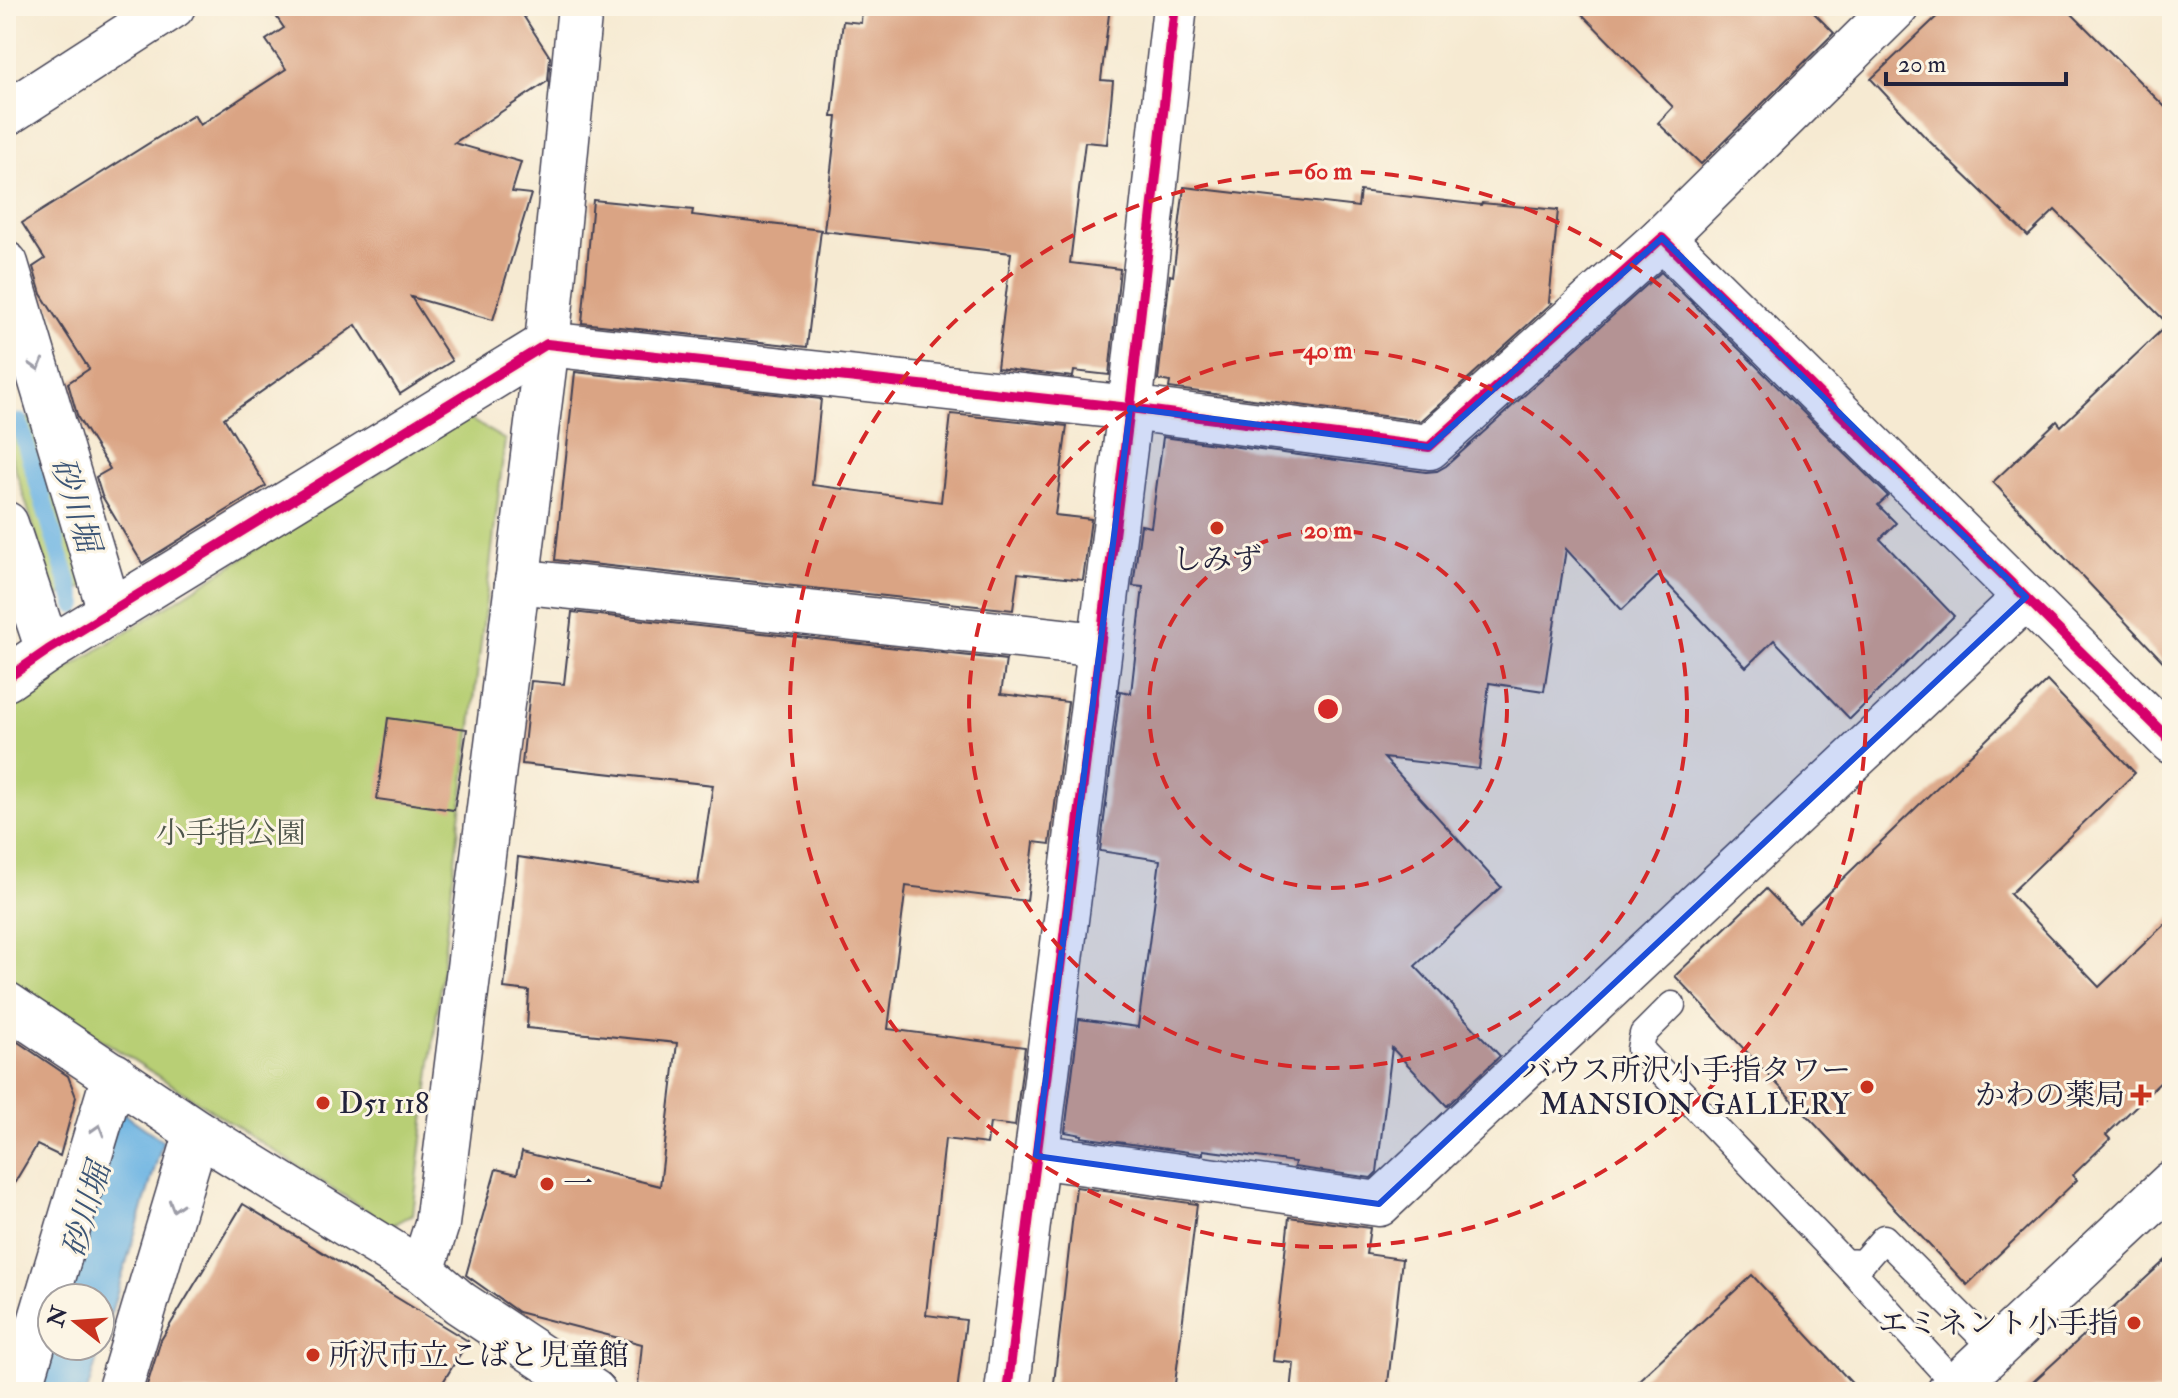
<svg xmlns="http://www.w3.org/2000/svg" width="2178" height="1398" font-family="'IM FELL Double Pica','Noto Serif JP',serif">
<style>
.green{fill:#b8cf74;stroke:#6d7858;stroke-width:2}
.water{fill:#6cb4e3;stroke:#476b8f;stroke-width:2}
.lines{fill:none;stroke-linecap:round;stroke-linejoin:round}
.stream{stroke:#6cb4e3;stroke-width:18}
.building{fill:#daa484}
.service-casing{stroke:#424052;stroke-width:29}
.minor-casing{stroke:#424052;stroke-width:47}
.service{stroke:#fff;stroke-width:26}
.minor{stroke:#fff;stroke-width:44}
.cycleway-casing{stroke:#fcf5e5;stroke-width:15}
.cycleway{stroke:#d6006c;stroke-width:10}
.oneway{stroke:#9c9ca7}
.marked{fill:#1d4ed8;fill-opacity:0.2;stroke:#1d4ed8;stroke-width:6;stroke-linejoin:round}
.ring{fill:none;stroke:#d62828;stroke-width:4;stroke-dasharray:14 10}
.poi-dot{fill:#c8321e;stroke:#fcf5e5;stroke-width:3}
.labels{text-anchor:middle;stroke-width:6;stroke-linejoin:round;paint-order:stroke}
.poi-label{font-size:30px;fill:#22223b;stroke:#fcf5e5;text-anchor:end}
.park-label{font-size:30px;fill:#4f564c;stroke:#fcf5e5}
.water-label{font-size:32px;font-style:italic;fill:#3c5576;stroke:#fcf5e5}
.centre{fill:#d62828;stroke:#fcf5e5;stroke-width:4}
.ring-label{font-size:24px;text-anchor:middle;font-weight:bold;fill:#d62828;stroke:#fcf5e5;stroke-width:6;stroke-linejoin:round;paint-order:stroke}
</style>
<rect width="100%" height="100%" fill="#fcf5e5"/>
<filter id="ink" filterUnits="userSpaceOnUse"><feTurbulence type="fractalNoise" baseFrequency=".0125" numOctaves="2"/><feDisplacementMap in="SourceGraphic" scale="16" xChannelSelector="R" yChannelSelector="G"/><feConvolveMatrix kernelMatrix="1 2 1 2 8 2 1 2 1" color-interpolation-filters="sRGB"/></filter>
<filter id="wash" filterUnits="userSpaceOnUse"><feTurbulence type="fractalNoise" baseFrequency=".006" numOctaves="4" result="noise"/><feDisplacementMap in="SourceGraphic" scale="32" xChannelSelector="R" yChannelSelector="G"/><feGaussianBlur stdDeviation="1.8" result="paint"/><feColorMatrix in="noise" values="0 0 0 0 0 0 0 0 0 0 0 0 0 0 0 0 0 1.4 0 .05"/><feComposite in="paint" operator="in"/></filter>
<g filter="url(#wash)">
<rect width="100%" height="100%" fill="#f6ead2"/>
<!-- green -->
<g class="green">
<path d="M 35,416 L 88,586 L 56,597 L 6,440 L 6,425 Z"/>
<path d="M 466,417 L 505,440 L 413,1214 L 391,1226 L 6,978 L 6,708 Z"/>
</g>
<!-- water -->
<path class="water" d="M 120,1111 L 163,1141 L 87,1392 L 38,1392 L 52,1346 L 100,1346 L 100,1298 L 66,1298 Z"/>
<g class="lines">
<!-- stream -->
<g class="stream">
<path d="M 6,378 L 7,381"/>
<path d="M 19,422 L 75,605"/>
</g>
</g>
<g id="blocks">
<!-- building -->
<g class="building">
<path d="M 269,6 L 517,6 L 550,57 L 548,81 L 454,143 L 521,162 L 512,192 L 531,194 L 493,320 L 411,297 L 452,361 L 400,394 L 356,325 L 224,418 L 266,486 L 142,563 L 102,496 L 96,477 L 110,469 L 78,418 L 68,383 L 89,369 L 41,294 L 33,267 L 45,259 L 22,223 L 194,115 L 200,125 L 286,69 L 266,40 L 284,28 Z"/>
<path d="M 862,6 L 1110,6 L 1101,80 L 1113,81 L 1107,144 L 1085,142 L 1070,263 L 1120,269 L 1109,375 L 1074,371 L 1073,377 L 997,368 L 1011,253 L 824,231 L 837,117 L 832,117 L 843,21 L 861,23 Z"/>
<path d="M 1574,6 L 1807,6 L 1834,33 L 1701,164 L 1658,123 L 1673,107 Z"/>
<path d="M 1948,6 L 2064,6 L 2172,114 L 2172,671 L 1993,482 L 2057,421 L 2061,426 L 2168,324 L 2055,210 L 2028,236 L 1926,138 L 1871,79 Z"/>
<path d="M 1184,187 L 1358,207 L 1360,191 L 1481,205 L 1482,203 L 1558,210 L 1549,302 L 1552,303 L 1421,421 L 1169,388 L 1170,382 L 1158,380 L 1170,275 L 1173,276 Z"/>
<path d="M 593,200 L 693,210 L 692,215 L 821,230 L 807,347 L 582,323 Z"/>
<path d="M 1661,272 L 1888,496 L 1878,505 L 1896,523 L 1880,539 L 1954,616 L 1850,719 L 1774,640 L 1746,667 L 1659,575 L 1622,610 L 1566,549 L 1544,691 L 1489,683 L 1479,769 L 1384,758 L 1501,887 L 1415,966 L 1500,1056 L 1447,1106 L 1392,1048 L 1377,1172 L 1371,1178 L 1294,1167 L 1295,1162 L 1203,1150 L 1203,1154 L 1081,1137 L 1082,1135 L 1065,1132 L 1079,1019 L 1138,1027 L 1160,860 L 1100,851 L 1120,691 L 1131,693 L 1143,587 L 1133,586 L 1141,525 L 1151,527 L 1163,437 L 1426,472 L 1437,471 L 1446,466 Z"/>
<path d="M 575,372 L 821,399 L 812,485 L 941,502 L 951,414 L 1067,426 L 1055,515 L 1091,519 L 1083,580 L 1018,573 L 1013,610 L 555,560 Z"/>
<path d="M 572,612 L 1006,660 L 1001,694 L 1068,702 L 1050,844 L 1034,842 L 1027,901 L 906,886 L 888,1029 L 1025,1047 L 1015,1126 L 990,1123 L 987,1144 L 945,1139 L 926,1315 L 966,1320 L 957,1392 L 680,1392 L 638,1385 L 642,1344 L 518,1312 L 466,1275 L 496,1169 L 517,1174 L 522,1152 L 660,1186 L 677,1043 L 527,1028 L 529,991 L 504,988 L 518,857 L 698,884 L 713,785 L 522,764 L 531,681 L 564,684 Z"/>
<path d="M 2047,681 L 2135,773 L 2010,894 L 2099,987 L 2172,917 L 2172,1071 L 2106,1135 L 2110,1139 L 2073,1175 L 2077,1180 L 1967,1285 L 1675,976 L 1766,889 L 1798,922 Z"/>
<path d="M 388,718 L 467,729 L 454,810 L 377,799 Z"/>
<path d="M 6,1034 L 68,1076 L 76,1097 L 60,1156 L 37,1145 L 6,1197 Z"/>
<path d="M 1076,1187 L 1197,1204 L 1174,1392 L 1053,1392 Z"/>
<path d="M 243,1204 L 468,1341 L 437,1392 L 145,1392 L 161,1340 Z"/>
<path d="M 1289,1217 L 1370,1228 L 1366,1254 L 1402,1259 L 1387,1392 L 1291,1392 L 1294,1363 L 1273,1361 Z"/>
<path d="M 2172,1254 L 2172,1392 L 2022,1392 Z"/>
<path d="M 1752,1275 L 1860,1392 L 1626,1392 Z"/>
</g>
</g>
</g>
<g filter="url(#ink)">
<use href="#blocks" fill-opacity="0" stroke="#424052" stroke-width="2"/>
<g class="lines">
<defs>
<g id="service">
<path d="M 1672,1005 L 1643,1034 L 1640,1049 L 1844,1262 L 1862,1263 L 1884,1238 L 1994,1349"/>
<path d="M 1844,1262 L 1956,1385"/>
</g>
<g id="minor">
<path d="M 6,114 L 173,6"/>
<path d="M 1662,238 L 1897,6"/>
<path d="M 6,264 L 110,612"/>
<path d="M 6,524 L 48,650"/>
<path d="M 517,581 L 1099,645"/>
<path d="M 6,679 L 48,650 L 547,344 L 1130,408 L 1429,447 L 1662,238 L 2172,742"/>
<path d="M 6,1004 L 197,1132 L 422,1271 L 460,1303 L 594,1392"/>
<path d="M 1036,1156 L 1379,1204 L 2026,597"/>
<path d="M 422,1271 L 437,1224 L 547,344 L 580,6"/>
<path d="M 19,1392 L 114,1075"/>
<path d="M 119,1392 L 197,1132"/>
<path d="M 1007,1392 L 1130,408 L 1175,6"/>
<path d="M 1949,1392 L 2172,1183"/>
</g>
</defs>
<!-- service casing -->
<use href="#service" class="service-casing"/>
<!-- minor casing -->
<use href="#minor" class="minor-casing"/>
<!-- service -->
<use href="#service" class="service"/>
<!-- minor -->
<use href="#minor" class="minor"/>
<defs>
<g id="cycleway">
<path d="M 6,679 L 48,650 L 547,344 L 1130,408 L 1429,447 L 1662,238 L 2172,742"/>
<path d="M 1007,1392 L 1130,408 L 1175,6"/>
</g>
</defs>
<!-- cycleway casing -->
<use href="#cycleway" class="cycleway-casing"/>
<!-- cycleway -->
<use href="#cycleway" class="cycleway"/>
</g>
<!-- one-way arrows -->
<defs><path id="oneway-chevron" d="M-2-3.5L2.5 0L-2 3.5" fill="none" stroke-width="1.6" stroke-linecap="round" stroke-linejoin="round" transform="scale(2)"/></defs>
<g class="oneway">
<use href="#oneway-chevron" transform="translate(37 365) rotate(73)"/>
<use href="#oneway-chevron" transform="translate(98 1130) rotate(-73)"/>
<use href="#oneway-chevron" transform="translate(175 1206) rotate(107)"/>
</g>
</g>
<!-- marked area -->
<path class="marked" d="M 1662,238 L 2026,597 L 1379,1204 L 1036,1156 L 1130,408 L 1429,447 Z"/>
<!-- distance rings -->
<g class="ring">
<circle cx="1328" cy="709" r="179"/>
<circle cx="1328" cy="709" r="359"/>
<circle cx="1328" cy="709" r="538"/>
</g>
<!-- markers -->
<g class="poi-dot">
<circle cx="1217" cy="528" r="8"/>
<circle cx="1867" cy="1087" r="8"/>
<path d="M2137 1083h8v8h8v8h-8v8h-8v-8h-8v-8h8z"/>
<circle cx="323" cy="1103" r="8"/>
<circle cx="547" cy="1184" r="8"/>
<circle cx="2134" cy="1323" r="8"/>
<circle cx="313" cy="1355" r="8"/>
</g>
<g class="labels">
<!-- poi labels -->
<g class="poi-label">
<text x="1217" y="569" text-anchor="middle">しみず</text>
<text x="1851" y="1080">バウス所沢小手指タワー<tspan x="1851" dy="34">MANSION GALLERY</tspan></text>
<text x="2125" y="1105">かわの薬局</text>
<text x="339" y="1113" text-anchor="start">D51 118</text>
<text x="563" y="1194" text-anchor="start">一</text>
<text x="2118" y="1333">エミネント小手指</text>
<text x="329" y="1365" text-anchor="start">所沢市立こばと児童館</text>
</g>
<!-- park labels -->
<g class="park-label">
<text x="231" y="843">小手指公園</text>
</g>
<!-- water labels -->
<g class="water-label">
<text transform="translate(76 504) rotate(73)" y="11">砂川堀</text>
<text transform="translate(86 1210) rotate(-74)" y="11">砂川堀</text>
</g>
</g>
<circle cx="1328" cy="709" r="12" class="centre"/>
<g class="ring-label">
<text x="1328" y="179">60 m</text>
<text x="1328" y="358">40 m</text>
<text x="1328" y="538">20 m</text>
</g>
<!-- margin -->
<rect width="2178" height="1398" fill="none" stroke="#fcf5e5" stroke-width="32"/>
<!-- north arrow -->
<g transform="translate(76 1322) rotate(287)"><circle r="38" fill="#fcf5e5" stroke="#a5a1a1" stroke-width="2"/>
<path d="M0-6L14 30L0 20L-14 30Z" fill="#c8321e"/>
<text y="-12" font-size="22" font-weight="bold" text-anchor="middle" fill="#22223b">N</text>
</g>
<!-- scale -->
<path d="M1886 72v12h180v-12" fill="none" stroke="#22223b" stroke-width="4"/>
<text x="1898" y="72" font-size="24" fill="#22223b" stroke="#fcf5e5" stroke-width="6" paint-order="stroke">20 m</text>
</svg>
